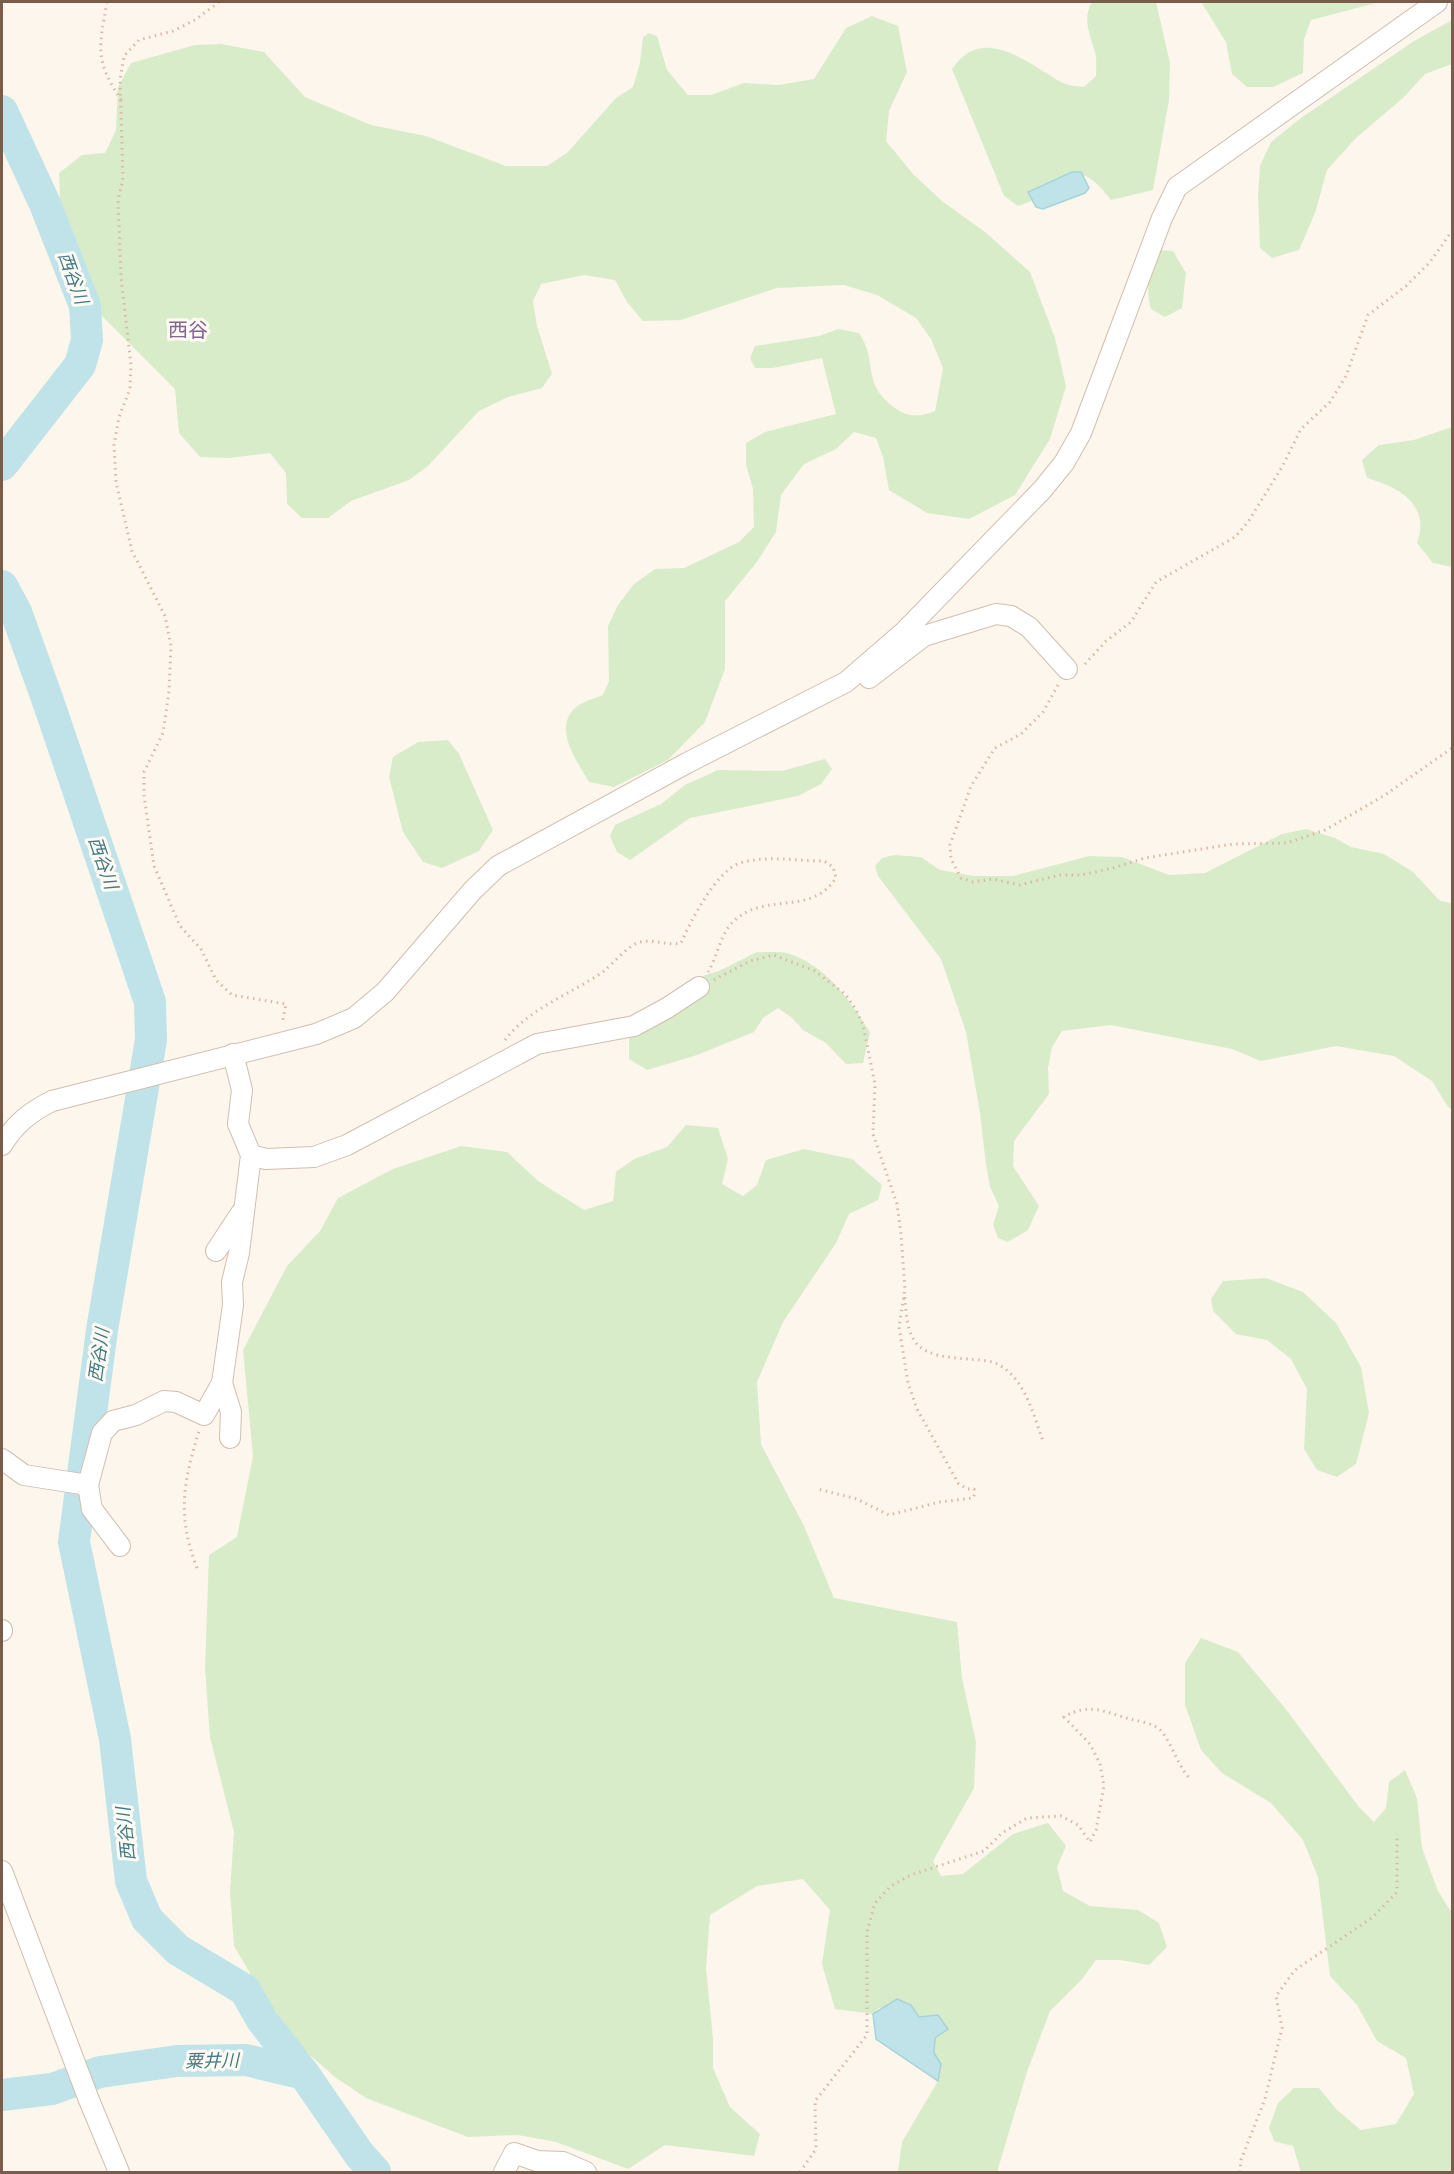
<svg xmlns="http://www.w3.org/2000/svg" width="1454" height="2174" font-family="'Fira Sans Condensed','Noto Sans JP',sans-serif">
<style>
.green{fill:#d8ecc9}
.water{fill:#bfe3e8;stroke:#a5d3da;stroke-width:1.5}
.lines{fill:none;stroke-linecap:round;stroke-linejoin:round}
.river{stroke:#bfe3e8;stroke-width:32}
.minor-casing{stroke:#d1beb0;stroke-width:22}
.path{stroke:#d9b8a5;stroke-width:3;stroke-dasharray:1.5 4.5;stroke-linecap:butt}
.minor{stroke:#fff;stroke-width:20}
.labels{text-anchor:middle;stroke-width:6;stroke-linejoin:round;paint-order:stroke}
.water-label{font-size:18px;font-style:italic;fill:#437c86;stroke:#fffaf3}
.quarter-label{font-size:20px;fill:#846695;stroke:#fffaf3}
</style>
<rect width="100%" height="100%" fill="#fdf6ec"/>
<!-- green -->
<g class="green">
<path d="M 1092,2 L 1156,2 L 1170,63 L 1169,100 L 1153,190 L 1111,200 C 1080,159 1068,174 1028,192 L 1032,201 L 1018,206 L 1004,196 L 952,69 C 983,23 1027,63 1061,82 C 1067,86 1077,86 1084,87 L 1096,76 C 1096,69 1097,60 1095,52 C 1090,34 1082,19 1092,2 Z"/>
<path d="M 1201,2 L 1380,2 L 1311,20 L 1304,39 L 1303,73 L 1273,87 L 1247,87 L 1232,74 L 1226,42 Z"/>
<path d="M 872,16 L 898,26 L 907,72 L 889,111 L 886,141 L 913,174 L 942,201 L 985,232 L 1030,272 L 1055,338 L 1066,386 L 1050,439 L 1015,495 L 969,519 L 927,513 L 889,490 L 883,457 L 876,438 L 854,432 L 836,449 L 804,464 L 781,495 L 776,532 L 757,562 L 725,601 L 725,669 L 705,722 L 668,760 L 614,787 L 589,782 C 578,762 554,732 573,710 C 580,702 593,699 603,695 L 609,681 L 608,626 L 618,605 L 634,584 L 655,569 L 684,568 L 739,542 L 754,527 L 753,489 L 746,465 L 746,443 L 765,432 L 836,414 L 822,358 L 773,368 L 755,368 L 750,358 L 755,346 L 819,336 L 838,329 L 859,333 C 879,363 860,382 895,408 C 909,418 919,417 935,411 L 943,368 L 931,339 L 916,318 L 877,295 L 844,285 L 777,288 L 681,320 L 643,321 L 627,302 L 615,280 L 584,275 L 541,284 L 533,301 L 537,326 L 552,374 L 542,388 L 508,397 L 479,411 L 428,466 L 409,480 L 351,501 L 328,518 L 302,518 L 287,504 L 286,473 L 270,453 L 228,458 L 200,457 L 179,433 L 175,389 L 99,313 L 60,200 L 59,173 L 82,155 L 105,153 L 116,130 L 118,87 L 131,63 L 195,45 L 221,44 L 264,52 L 305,97 L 371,125 L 426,136 L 506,166 L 547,166 L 567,153 L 616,98 L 633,87 L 640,63 L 643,37 L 649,33 L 657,36 L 667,70 L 688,95 L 711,95 L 744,83 L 778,85 L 814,79 L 846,28 Z"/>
<path d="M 1452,20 L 1452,64 L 1425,74 L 1403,98 L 1356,138 L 1327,170 L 1315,213 L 1299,250 L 1272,258 L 1260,248 L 1258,196 L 1260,166 L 1271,142 L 1301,118 L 1414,41 Z"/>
<path d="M 1160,250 L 1173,251 L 1186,273 L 1182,308 L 1165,317 L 1151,309 C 1145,289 1149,269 1160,250 Z"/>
<path d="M 1452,427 L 1452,567 L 1433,563 L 1417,543 C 1431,505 1399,487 1367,478 L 1362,460 L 1379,445 L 1414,440 Z"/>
<path d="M 448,740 L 459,754 L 493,830 L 479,851 L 442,868 L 423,862 L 403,832 L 389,777 L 393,757 L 418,742 Z"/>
<path d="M 825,759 L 832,769 L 821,784 L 798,796 L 690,818 L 630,860 L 617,852 L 610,836 L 615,825 L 661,804 L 685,785 L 718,770 L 782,771 Z"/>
<path d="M 1306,829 L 1335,838 L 1351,847 L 1384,854 L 1413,872 L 1440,901 L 1452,903 L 1452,1110 L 1448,1107 L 1432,1081 L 1394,1056 L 1336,1046 L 1261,1061 L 1232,1049 L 1111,1025 L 1062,1031 L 1052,1047 L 1048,1068 L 1049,1094 L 1014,1141 L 1013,1166 L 1039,1206 L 1028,1230 L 1008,1242 L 998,1238 L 993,1225 L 999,1206 L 990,1187 L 986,1165 L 980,1113 L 966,1032 L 941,959 L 878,876 L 875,866 L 882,858 L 894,855 L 921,857 L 940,870 L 974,876 L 1013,876 L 1089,856 L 1122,857 L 1169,875 L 1205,873 L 1282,834 Z"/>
<path d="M 757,952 C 766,953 777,951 786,953 C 825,963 850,1001 870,1032 L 863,1063 L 846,1064 L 826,1043 L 803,1030 L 792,1018 L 778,1008 L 763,1018 L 754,1032 L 697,1055 L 647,1070 L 629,1059 L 629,1032 L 692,979 L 719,971 Z"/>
<path d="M 686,1125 L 718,1128 L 728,1159 L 722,1184 L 743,1196 L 757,1185 L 766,1160 L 804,1149 L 852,1159 L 882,1185 L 878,1200 L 849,1214 L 836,1243 L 783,1322 L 757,1382 L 761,1444 L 804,1526 L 834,1598 L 957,1622 L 962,1678 L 976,1742 L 974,1788 L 933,1861 L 941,1876 L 963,1874 L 1013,1834 L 1048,1823 L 1066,1846 L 1057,1867 L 1063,1891 L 1090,1906 L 1138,1910 L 1159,1923 L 1167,1947 L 1149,1965 L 1120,1960 L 1096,1960 L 1082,1979 L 1050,2011 L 1027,2072 L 997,2172 L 898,2172 L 902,2142 L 938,2081 L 934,2053 L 935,2038 L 948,2029 L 919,2018 L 911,2005 L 879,2008 L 873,2014 L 835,2009 L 822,1964 L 830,1910 L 803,1879 L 757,1886 L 710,1915 L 706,1968 L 713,2038 L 713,2068 L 730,2107 L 760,2134 L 754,2156 L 665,2145 L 628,2169 L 556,2142 L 518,2135 L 468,2137 L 366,2098 L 335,2077 L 304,2050 L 258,1987 L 234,1946 L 230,1891 L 234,1832 L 210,1737 L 205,1669 L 209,1555 L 237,1537 L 253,1456 L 243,1350 L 287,1266 L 320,1231 L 338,1198 L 393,1169 L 461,1146 L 507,1152 L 538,1181 L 584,1210 L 613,1201 L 616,1172 L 634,1159 L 667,1147 Z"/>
<path d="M 1266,1278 L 1303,1292 L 1336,1323 L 1361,1367 L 1369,1413 L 1356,1464 L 1337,1477 L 1317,1470 L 1304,1449 L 1307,1389 L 1291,1359 L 1267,1340 L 1236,1334 L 1213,1311 L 1211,1299 L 1223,1281 Z"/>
<path d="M 1201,1638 L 1238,1652 L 1285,1708 L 1359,1807 L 1374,1822 L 1386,1808 L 1389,1782 L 1405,1770 L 1417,1798 L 1422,1848 L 1438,1891 L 1452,1913 L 1452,2172 L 1301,2172 L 1293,2146 L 1274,2141 L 1269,2128 L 1278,2103 L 1294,2088 L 1319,2088 L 1336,2109 L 1361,2130 L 1396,2124 L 1414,2094 L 1406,2058 L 1377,2041 L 1357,2005 L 1330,1976 L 1318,1877 L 1303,1840 L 1271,1803 L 1222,1773 L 1201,1750 L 1185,1705 L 1185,1663 Z"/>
</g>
<!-- water -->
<g class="water">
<path d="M 1072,172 L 1081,172 L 1089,188 L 1085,193 L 1043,209 L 1036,207 L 1028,192 Z"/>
<path d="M 897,1999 L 911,2005 L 919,2017 L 938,2015 L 948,2029 L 935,2038 L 934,2053 L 941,2064 L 938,2081 L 876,2039 L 873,2014 Z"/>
</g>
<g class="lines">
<!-- river -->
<g class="river">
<path d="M 2,111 L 45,204 L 85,306 L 87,340 L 80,365 L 2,465"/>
<path d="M 2,586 L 16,612 L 49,704 L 150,1002 L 151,1040 L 102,1330 L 74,1542 L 115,1739 L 131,1881 L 147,1919 L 178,1950 L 245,1990 L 262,2020 L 304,2074 L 359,2154 L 375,2172"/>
<path d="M 2,2095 L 52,2089 L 100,2072 L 177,2061 L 246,2060 L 304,2074"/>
</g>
<defs>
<g id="minor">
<path d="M 869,678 L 924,636 L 996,614 L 1011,616 L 1029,627 L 1067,669"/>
<path d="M 2,1145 C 15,1124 30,1112 52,1101 L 316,1034 L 354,1018 L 385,992 L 473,890 L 498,866 L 687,763 L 846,682 L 905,631 L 1042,490 L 1064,463 L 1081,433 L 1162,218 L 1177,187 L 1437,2"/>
<path d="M 251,1155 L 266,1159 L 314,1157 L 347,1145 L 537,1044 L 634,1026 L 667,1008 L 699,987"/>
<path d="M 216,1251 L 241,1213"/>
<path d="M 222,1383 L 231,1412 L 230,1438"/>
<path d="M 2,1459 L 24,1475 L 88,1485 L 102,1433 L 113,1421 L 136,1415 L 164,1401 L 176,1402 L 204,1415 L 222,1383 L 233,1305 L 232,1282 L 239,1253 L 251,1155 L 238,1124 L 242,1090 L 233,1054"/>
<path d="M 88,1485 L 92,1509 L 120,1546"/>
<path d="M 2,1630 L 2,1631"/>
<path d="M 2,1871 L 89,2100 L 119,2172"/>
<path d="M 504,2172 L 514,2153 L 537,2161 L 563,2162 L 586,2172"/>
</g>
</defs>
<!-- minor casing -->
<use href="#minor" class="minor-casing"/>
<!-- path -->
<g class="path">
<path d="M 107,2 C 99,48 94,60 122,101"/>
<path d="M 219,2 L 195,20 L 173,31 L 139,40 L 124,56 L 120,80 L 123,180 L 118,200 L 121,277 L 131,365 L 130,389 L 119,417 L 114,445 L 116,482 L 132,551 L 165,616 L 171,646 L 169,691 L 163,733 L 144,772 L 144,795 L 154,866 L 180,926 L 201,949 L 216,980 L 232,995 L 286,1004 L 282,1024"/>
<path d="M 1085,664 L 1106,641 L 1131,622 L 1156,582 L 1235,537 L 1248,522 L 1282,467 L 1301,429 L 1330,402 L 1346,376 L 1368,315 L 1406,286 L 1430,262 L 1452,231"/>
<path d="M 1058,685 L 1043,712 L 1021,734 L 995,748 L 971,786 L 950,845 L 951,859 L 961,878 L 973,882 L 993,879 L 1020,885 L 1059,875 L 1082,875 L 1113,868 L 1145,858 L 1233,844 L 1287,843 L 1325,830 L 1385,795 L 1452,748"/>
<path d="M 714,980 L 750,961 L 774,955 L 815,971 L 845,994 L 855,1008 L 863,1025 L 875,1084 L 873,1134 L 897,1204 L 901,1234 L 905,1289 L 899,1327 L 908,1383 L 917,1409 L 958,1483 L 967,1489 L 974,1489 L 975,1493 L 973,1498 L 940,1502 L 889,1515 L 857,1499 L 818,1489"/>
<path d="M 505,1040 C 529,1008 572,994 604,971 C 614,963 628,945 640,942 C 656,939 667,946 681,943 C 690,922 717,870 740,863 C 766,855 797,861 824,861 L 833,867 L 836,878 C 811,916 769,892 736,919 C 720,932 718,956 708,972"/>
<path d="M 905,1297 C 907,1348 919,1356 969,1359 C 979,1360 992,1360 1001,1366 C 1026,1382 1033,1414 1043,1441"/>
<path d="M 197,1568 C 177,1516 183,1483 199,1431"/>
<path d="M 800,2172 L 816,2149 L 815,2101 L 867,2035 L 867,1932 L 875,1903 L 891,1886 L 911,1875 L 984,1851 L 1002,1833 L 1027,1818 L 1061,1816 L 1078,1825 L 1090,1842 L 1096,1830 L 1104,1786 L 1100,1764 L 1090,1744 L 1064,1717 C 1090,1702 1104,1712 1130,1719 C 1141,1722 1156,1723 1163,1733 C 1174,1749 1178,1766 1191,1780"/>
<path d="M 1240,2172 L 1241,2160 L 1265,2099 L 1282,2028 L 1276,1996 L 1295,1970 L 1373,1917 L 1397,1892 L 1397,1834"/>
</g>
<!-- minor -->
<use href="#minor" class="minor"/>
</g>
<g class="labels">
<!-- water labels -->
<g class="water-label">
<text transform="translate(73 278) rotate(70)" y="6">西谷川</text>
<text transform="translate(103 863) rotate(71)" y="6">西谷川</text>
<text transform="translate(99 1355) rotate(-82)" y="6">西谷川</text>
<text transform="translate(126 1834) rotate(-96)" y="6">西谷川</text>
<text transform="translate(212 2061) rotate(-1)" y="6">粟井川</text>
</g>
<!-- quarter labels -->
<g class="quarter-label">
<text x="188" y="337">西谷</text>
</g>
</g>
<!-- border -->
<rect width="1454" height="2174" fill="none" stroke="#7a5c4d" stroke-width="6"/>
</svg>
